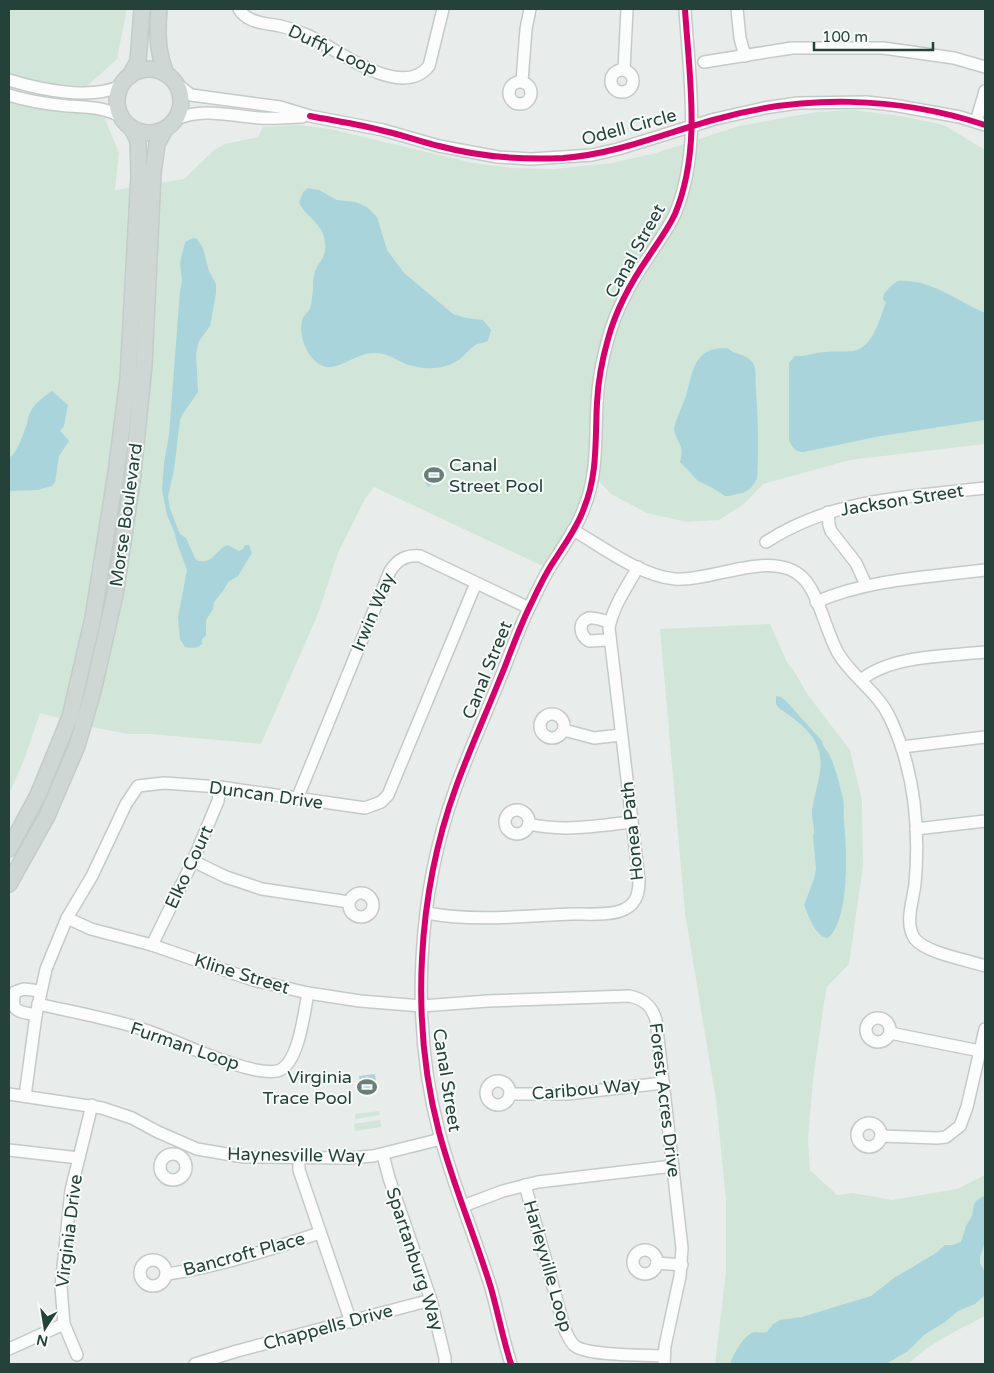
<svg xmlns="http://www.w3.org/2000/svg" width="994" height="1373" font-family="'Varela Round',sans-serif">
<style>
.green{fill:#d1e6d8}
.water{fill:#a9d4db}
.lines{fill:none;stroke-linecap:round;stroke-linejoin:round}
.minor-casing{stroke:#c5cac8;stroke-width:14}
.major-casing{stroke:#c3ccc9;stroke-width:18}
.minor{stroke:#fcfcfc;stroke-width:11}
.major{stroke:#cfd7d5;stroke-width:15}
.cycleway-casing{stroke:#f7fbf9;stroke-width:9}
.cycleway{stroke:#d6006c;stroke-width:6}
.labels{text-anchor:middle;stroke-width:4;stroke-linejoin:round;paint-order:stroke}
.street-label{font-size:18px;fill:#24423a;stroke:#f7fbf9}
.poi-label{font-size:18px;fill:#24423a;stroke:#f7fbf9;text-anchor:start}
</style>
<rect width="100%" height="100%" fill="#e8edeb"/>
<!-- green -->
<g class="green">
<path d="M 9,9 L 127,9 L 117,59 L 87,86 L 40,83 L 9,74 Z"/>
<path d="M 9,100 L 103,114 L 119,153 L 115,190 L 184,179 L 214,150 L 225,144 L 258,137 L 263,127 L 299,125 L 330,129 L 473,163 L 511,168 L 555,169 L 612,163 L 656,153 L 739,126 L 817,112 L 853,110 L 901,116 L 944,125 L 985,150 L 985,444 L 850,460 L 763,484 L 744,504 L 719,520 L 687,522 L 647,513 L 611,494 L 597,479 L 608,365 L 599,360 C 595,410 597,472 575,518 C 567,535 555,551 545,567 L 374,487 L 365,499 L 338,553 L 318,614 L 261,744 L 150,734 L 128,734 L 91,727 L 40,713 L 24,760 L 9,794 Z"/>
<path d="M 770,624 L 787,662 L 794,671 L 808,695 L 850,750 L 862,800 L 863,866 L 849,964 L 827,987 L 824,1003 L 813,1080 L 808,1139 L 810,1170 L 837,1195 L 853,1193 L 892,1200 L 957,1189 L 985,1175 L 985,1316 C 958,1330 930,1343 908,1364 L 715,1364 L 726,1272 L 726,1200 L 716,1100 L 685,913 L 660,629 Z"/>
<path d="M 379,1111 L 380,1115 L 355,1119 L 355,1114 Z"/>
<path d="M 380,1120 L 381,1127 L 355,1131 L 354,1124 Z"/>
</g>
<!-- water -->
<g class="water">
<path d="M 308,188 L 319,190 L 337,200 L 355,202 L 367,207 L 377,217 L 387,250 L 404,273 L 453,314 L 466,318 L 483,320 L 491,330 L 488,341 C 484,343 481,343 477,344 C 471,347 465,355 460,359 C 445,370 426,370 409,365 C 397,361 387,352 373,353 C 358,353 339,369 327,367 C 309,364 298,337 302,321 C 303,315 308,313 310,308 C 311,305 312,300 312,297 C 314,290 312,282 314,275 C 317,262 327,259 325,243 C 324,224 307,218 299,203 L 303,192 Z"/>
<path d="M 193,238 L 197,239 L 203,248 L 209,271 L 216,284 L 216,293 L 210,326 L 199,341 L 196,353 L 198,392 L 182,415 L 180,420 L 174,470 L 168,497 L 170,509 L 180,534 L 186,538 L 195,558 L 198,561 C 215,564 216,548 228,545 L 239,551 L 243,549 L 245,545 L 249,545 L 252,553 L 238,576 L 228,582 L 223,591 L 214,602 L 213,609 L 206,620 L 206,636 L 202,639 L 202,644 C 197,649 191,648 185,647 L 180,639 L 178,618 L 187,570 L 178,546 L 174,531 L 167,515 L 162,490 L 164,463 L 169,435 L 180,291 L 182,281 L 180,263 L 185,242 Z"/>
<path d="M 898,281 C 932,279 956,301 985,313 L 985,420 L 881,436 L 803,452 C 795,452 792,447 789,440 L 789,363 L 795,356 C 807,357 815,352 826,352 C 835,351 844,352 853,351 C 873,347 879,321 885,305 C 887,299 884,304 883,298 C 883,292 893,284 898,281 Z"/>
<path d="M 727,348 C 735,355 746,353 753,363 C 757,370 755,382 756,390 C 758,420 759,449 757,479 L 751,488 L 745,492 L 729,496 L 725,496 L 711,487 L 698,481 L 680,462 C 685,443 677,445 674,429 C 676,418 682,407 686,396 C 693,370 694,347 727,348 Z"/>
<path d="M 52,391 L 68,405 L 64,426 L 60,431 L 69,441 L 59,456 L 55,482 L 52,486 L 38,490 L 9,491 L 9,458 C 18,452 23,434 27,424 C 28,420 28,416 30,413 C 34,403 44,397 52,391 Z"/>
<path d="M 435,465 L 443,478 L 428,487 L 422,477 L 431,472 L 429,469 Z"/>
<path d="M 776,696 L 781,697 L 785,700 L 822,741 C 823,747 826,749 829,754 C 835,766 839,782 842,795 C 845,804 843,812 844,822 C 847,848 850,919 828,938 C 815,937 809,916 804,905 L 814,879 L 816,869 L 813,836 C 816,828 811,819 812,810 C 814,797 818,785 820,772 C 825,740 802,724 779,708 L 776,704 Z"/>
<path d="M 375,1074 L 376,1082 L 371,1083 L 373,1093 L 362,1094 L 359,1076 Z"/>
<path d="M 985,1195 L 985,1242 L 980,1257 L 980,1263 L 985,1272 L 985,1295 L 975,1304 L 958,1311 L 945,1322 L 924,1335 L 908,1351 L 886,1364 L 730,1364 C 733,1355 744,1334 755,1332 C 759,1332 763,1333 767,1332 L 773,1324 L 780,1320 L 802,1317 L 871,1296 L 894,1278 L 936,1253 L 945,1245 L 953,1245 L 961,1242 L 966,1226 L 972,1216 L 974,1205 L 976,1201 Z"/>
</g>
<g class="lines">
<defs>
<g id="minor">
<path d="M 239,9 C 247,23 265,23 280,26 C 289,28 300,32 309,36 C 337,49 401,101 429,66 L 443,9"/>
<path d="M 737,9 L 740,38 L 745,56"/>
<path d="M 704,62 L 792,48 L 883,48 L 954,58 L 985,67"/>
<circle cx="622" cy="81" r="11"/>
<path d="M 624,70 L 627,9"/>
<path d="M 9,80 C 41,90 90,100 121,86"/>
<path d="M 173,81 L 191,95 L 280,107 L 310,116 L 383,130 L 439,146 L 498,157 L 531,159 L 592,155 L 618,149 L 715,119 L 764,108 L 798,103 L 866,102 L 893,105 L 960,117 L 985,125"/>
<path d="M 522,81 L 526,29 L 530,9"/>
<circle cx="520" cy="93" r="11"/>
<path d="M 9,95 C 27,101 48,104 68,106 C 87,107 104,107 122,117"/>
<path d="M 176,119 C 203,107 231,116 260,118 C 274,119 288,117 302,117"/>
<path d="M 976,122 L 985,91"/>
<path d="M 828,512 L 829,525 L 831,531 L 856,563 L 866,585"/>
<path d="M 573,530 C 603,547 640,576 675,579 C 712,582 773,548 803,578 C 819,594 826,632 838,653 C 852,677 878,692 890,718 C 914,769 920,828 915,884 C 913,901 904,924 915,939 C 926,953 968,960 985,966"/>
<path d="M 766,542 C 834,498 908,497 985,488"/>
<path d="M 816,602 C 870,579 928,577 985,570"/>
<path d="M 609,640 L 589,641 C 580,636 577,622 589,618 C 595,617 604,621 610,622"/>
<path d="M 861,680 C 891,655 947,656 985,652"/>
<circle cx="552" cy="726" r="12"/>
<path d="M 564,730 L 594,738 L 621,735"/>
<path d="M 902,747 L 985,737"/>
<path d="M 297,799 L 390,571 C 398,559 406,555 420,556 L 529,608"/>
<circle cx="517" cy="822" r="12"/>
<path d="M 529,824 C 563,832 597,826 631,822"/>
<path d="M 916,829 L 985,821"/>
<path d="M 193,861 L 226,877 L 262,889 L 349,902"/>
<circle cx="361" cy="905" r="12"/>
<path d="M 427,913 C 474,922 524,916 572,914 C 587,914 612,916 625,909 C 637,903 639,892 639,880 L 609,628 C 613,606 627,587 638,567"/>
<path d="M 67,918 L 91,929 L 152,945 L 253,980 L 308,993 L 360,1001 L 422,1006 L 488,1001 L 629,996 C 644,999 652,1006 656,1020 L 682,1248 L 680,1276 L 665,1346 L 664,1364"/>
<path d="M 152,945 L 193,861 L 218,801 L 220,787"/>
<path d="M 38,1004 C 73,1012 108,1018 142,1029 C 172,1039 201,1054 231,1063 C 242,1067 269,1075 280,1070 C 299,1061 304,1013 308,993"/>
<path d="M 36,1015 C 19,1011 10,1013 15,992 L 24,989 L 40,991"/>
<circle cx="878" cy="1030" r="12"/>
<path d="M 890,1033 L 980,1051"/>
<circle cx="498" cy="1093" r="12"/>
<path d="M 9,1094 L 102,1108 L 132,1118 L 158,1132 L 197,1149 L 244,1157 L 349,1158 L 373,1156 L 441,1139"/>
<path d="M 510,1094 L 567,1094 L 663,1083"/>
<path d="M 25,1096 L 36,1015 L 46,969 L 67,918 L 92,876 L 126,804 L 138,786 L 164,783 L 220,787 L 365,808 L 381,802 L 388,795 L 476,583"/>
<circle cx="869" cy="1135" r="12"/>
<path d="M 881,1136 L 937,1138 L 946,1137 L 960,1126 L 967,1107 L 985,1029"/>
<path d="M 9,1150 L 79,1158"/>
<circle cx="173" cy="1167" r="13"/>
<path d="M 383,1155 L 389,1178 L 431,1300 L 445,1358 L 445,1364"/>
<path d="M 299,1157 L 299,1170 L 351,1322"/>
<path d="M 525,1185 L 565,1330 C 568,1336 570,1342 575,1346 C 588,1356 645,1355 664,1356"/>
<path d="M 463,1206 L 503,1191 L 538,1182 L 673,1166"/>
<circle cx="645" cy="1262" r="12"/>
<circle cx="153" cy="1273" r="13"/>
<path d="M 657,1263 L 682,1265"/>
<path d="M 167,1274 C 219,1267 270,1249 320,1233"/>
<path d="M 9,1349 L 64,1324"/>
<path d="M 77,1355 L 64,1324 L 61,1287 L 71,1190 L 92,1105"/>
<path d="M 195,1364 L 237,1351 L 431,1300"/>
<path d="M 511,1364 C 503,1339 498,1313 491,1288 C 475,1236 453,1185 439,1132 C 410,1022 417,894 456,787 C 469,751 485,716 499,681 C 510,655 519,627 532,602 C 539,587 546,572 556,558 C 566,542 578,526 584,508 C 598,474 595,439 597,403 C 598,381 602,360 608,339 C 616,309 631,282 649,256 C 658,242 668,229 675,214 C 702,149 689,76 685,9"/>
</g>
<g id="major">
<path d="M 159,9 C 157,33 157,51 166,74"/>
<circle cx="149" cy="101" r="32"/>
<path d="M 130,76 L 138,61 L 142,9"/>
<path d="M 9,849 L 38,795 L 70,717 L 93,618 L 116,473 L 128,379 L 139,175 L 138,141 L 132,128"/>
<path d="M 9,884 L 47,816 L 77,746 L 93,691 L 115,595 L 132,482 L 144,365 L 153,173 L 157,144 L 165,129"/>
</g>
</defs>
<!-- minor casing -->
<use href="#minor" class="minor-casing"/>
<!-- major casing -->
<use href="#major" class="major-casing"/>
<!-- minor -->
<use href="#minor" class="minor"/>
<!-- major -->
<use href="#major" class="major"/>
<defs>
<g id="cycleway">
<path d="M 310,116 C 335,121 360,124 384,131 C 403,135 421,142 439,146 C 480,157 521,160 563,158 C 616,154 663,134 713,120 C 802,94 897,96 985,125"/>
<path d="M 511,1364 C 503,1339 498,1313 491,1288 C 475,1236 453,1185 439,1132 C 410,1022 417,894 456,787 C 469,751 485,716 499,681 C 510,655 519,627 532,602 C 539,587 546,572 556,558 C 566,542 578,526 584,508 C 598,474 595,439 597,403 C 598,381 602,360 608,339 C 616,309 631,282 649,256 C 658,242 668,229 675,214 C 702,149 689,76 685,9"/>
</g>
</defs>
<!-- cycleway casing -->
<use href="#cycleway" class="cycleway-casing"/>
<!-- cycleway -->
<use href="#cycleway" class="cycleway"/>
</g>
<!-- icons -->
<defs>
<symbol id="stadium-bare" viewBox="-9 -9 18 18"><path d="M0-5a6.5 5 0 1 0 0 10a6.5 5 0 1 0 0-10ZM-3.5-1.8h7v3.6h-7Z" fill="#697e78" stroke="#f7fbf9" stroke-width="2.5" paint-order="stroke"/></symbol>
</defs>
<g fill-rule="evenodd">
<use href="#stadium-bare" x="420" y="461" width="28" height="28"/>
<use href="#stadium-bare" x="353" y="1073" width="28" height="28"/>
</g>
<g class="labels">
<!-- street labels -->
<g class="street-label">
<text transform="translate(333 50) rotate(25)" y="6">Duffy Loop</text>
<text transform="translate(629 127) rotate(-15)" y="6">Odell Circle</text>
<text transform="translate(635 251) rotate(-61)" y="6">Canal Street</text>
<text transform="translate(902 500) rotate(-9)" y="6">Jackson Street</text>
<text transform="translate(126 515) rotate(-82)" y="6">Morse Boulevard</text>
<text transform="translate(373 612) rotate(-67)" y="6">Irwin Way</text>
<text transform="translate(487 670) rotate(-68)" y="6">Canal Street</text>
<text transform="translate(266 795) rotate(8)" y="6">Duncan Drive</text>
<text transform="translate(632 831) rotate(-96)" y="6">Honea Path</text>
<text transform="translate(189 867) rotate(-65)" y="6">Elko Court</text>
<text transform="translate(242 974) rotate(17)" y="6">Kline Street</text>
<text transform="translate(185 1046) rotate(19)" y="6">Furman Loop</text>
<text transform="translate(447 1080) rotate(81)" y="6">Canal Street</text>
<text transform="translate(586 1089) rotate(-5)" y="6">Caribou Way</text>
<text transform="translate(665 1100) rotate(83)" y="6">Forest Acres Drive</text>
<text transform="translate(296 1155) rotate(1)" y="6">Haynesville Way</text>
<text transform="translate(69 1231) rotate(-83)" y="6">Virginia Drive</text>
<text transform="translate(244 1254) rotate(-15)" y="6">Bancroft Place</text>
<text transform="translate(415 1259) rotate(72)" y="6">Spartanburg Way</text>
<text transform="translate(548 1266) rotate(74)" y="6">Harleyville Loop</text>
<text transform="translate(328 1327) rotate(-15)" y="6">Chappells Drive</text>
</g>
<!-- poi labels -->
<g class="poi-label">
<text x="449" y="471">Canal<tspan x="449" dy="21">Street Pool</tspan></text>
<text x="352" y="1083" text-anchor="end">Virginia<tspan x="352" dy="21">Trace Pool</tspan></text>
</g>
</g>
<!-- border -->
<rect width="994" height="1373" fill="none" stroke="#24423a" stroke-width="20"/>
<!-- north arrow -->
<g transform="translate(45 1328) rotate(192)" stroke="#f7fbf9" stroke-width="4" paint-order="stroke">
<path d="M0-4L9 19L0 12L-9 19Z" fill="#24423a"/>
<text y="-8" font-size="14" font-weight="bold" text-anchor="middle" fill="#24423a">N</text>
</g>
<!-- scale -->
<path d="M814 42v8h119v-8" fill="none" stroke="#24423a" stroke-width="2.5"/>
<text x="822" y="42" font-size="15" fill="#24423a" stroke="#f7fbf9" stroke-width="4" paint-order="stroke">100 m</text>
</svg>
